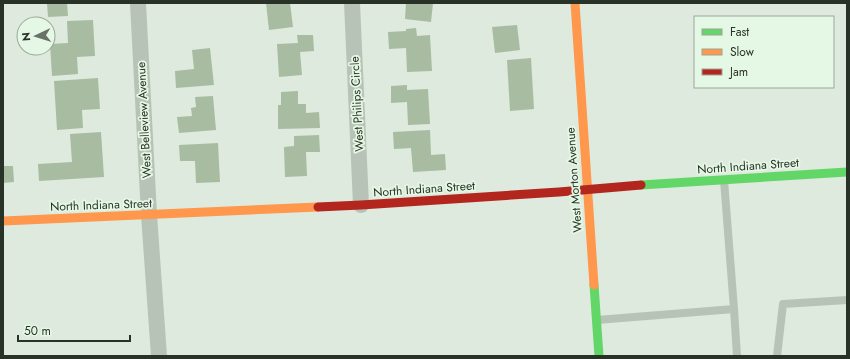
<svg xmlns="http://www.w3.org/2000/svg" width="850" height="359" font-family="Jost,sans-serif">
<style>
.building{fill:#a7bca1}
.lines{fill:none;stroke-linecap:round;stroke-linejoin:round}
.lane{stroke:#b8c3b7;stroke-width:8}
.street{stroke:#b8c3b7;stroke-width:16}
.fast{stroke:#63d668;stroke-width:9}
.slow{stroke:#ff974d;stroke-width:9}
.jam{stroke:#b3261e;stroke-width:9}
.labels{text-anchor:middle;stroke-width:3.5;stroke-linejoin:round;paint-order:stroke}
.street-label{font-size:12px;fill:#293226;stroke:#e5f7e5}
</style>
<rect width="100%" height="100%" fill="#deeade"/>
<!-- building -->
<g class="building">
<path d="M 47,3 L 67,3 L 68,16 L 48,17 Z"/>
<path d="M 266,3 L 290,3 L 293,27 L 269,30 Z"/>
<path d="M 406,3 L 433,3 L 431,22 L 405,19 Z"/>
<path d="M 93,20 L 95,56 L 77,57 L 78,74 L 52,76 L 50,44 L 68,43 L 67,21 Z"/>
<path d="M 517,25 L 520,50 L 495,53 L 492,27 Z"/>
<path d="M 416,28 L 417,36 L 430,35 L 432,71 L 407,72 L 406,48 L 389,49 L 388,32 L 406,31 L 406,29 Z"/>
<path d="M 297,35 L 313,35 L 314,51 L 300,52 L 302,75 L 279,77 L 277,44 L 298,43 Z"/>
<path d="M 210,48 L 214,85 L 176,88 L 175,71 L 194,69 L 192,50 Z"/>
<path d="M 531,58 L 534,109 L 510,111 L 507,60 Z"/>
<path d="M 98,78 L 100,109 L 82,110 L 83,128 L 57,130 L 54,81 Z"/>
<path d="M 407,85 L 407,90 L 428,89 L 430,124 L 408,125 L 407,102 L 391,103 L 391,86 Z"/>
<path d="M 298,91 L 298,104 L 306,104 L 306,113 L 319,112 L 320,128 L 278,129 L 278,105 L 281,105 L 281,92 Z"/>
<path d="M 213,96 L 216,130 L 179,133 L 177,117 L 192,116 L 191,108 L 196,107 L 195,97 Z"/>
<path d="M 430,130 L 431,155 L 445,154 L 446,170 L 413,172 L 411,148 L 394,149 L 393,132 Z"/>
<path d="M 101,132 L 104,177 L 39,181 L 38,164 L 72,162 L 70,134 Z"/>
<path d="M 319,135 L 320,152 L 306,152 L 307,176 L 285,177 L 284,147 L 294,146 L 294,136 Z"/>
<path d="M 218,143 L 220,182 L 196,183 L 195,161 L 180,161 L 179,145 Z"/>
<path d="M 3,166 L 13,166 L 14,182 L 3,183 Z"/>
</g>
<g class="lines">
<!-- lane -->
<g class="lane">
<path d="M 734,309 L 737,356"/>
<path d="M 597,320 L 734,309 L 724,180"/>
<path d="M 777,356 L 783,304 L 847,300"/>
</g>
<!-- street -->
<g class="street">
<path d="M 138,3 L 149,215 L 159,356"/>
<path d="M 352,3 L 361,205"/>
</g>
<!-- fast -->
<g class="fast">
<path d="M 641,185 L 847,172"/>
<path d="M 594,285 L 599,356"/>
</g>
<!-- slow -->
<g class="slow">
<path d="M 575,3 L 594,285"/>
<path d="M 3,221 L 318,207"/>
</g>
<!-- jam -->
<path class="jam" d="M 318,207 L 361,205 L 559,192 L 641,185"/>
</g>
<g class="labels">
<!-- street labels -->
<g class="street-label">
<text transform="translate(357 104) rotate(-93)" y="4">West Philips Circle</text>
<text transform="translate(144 120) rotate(-93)" y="4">West Belleview Avenue</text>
<text transform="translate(748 166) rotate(-4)" y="4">North Indiana Street</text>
<text transform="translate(574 180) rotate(-94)" y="4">West Morton Avenue</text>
<text transform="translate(424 189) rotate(-4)" y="4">North Indiana Street</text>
<text transform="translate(101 205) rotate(-2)" y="4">North Indiana Street</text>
</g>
</g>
<!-- border -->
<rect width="850" height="359" fill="none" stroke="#293226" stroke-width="8"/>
<!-- legend -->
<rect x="694" y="16" width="140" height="72" fill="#e5f7e5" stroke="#9aa899"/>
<rect x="702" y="29" width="20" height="6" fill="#63d668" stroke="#9aa899"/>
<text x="730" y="36" font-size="12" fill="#293226">Fast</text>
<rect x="702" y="49" width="20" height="6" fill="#ff974d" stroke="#9aa899"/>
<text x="730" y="56" font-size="12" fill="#293226">Slow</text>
<rect x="702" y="69" width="20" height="6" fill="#b3261e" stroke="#9aa899"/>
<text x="730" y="76" font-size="12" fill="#293226">Jam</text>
<!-- north arrow -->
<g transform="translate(36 36) rotate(266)"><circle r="19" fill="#e5f7e5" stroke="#9aa899"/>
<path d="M0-3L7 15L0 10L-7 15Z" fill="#687266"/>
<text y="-6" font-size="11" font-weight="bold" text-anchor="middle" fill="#293226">N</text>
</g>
<!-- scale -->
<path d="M18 335v6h112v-6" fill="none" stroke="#293226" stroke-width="2"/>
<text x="24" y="335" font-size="12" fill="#293226" stroke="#e5f7e5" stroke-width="3" paint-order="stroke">50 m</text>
</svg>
